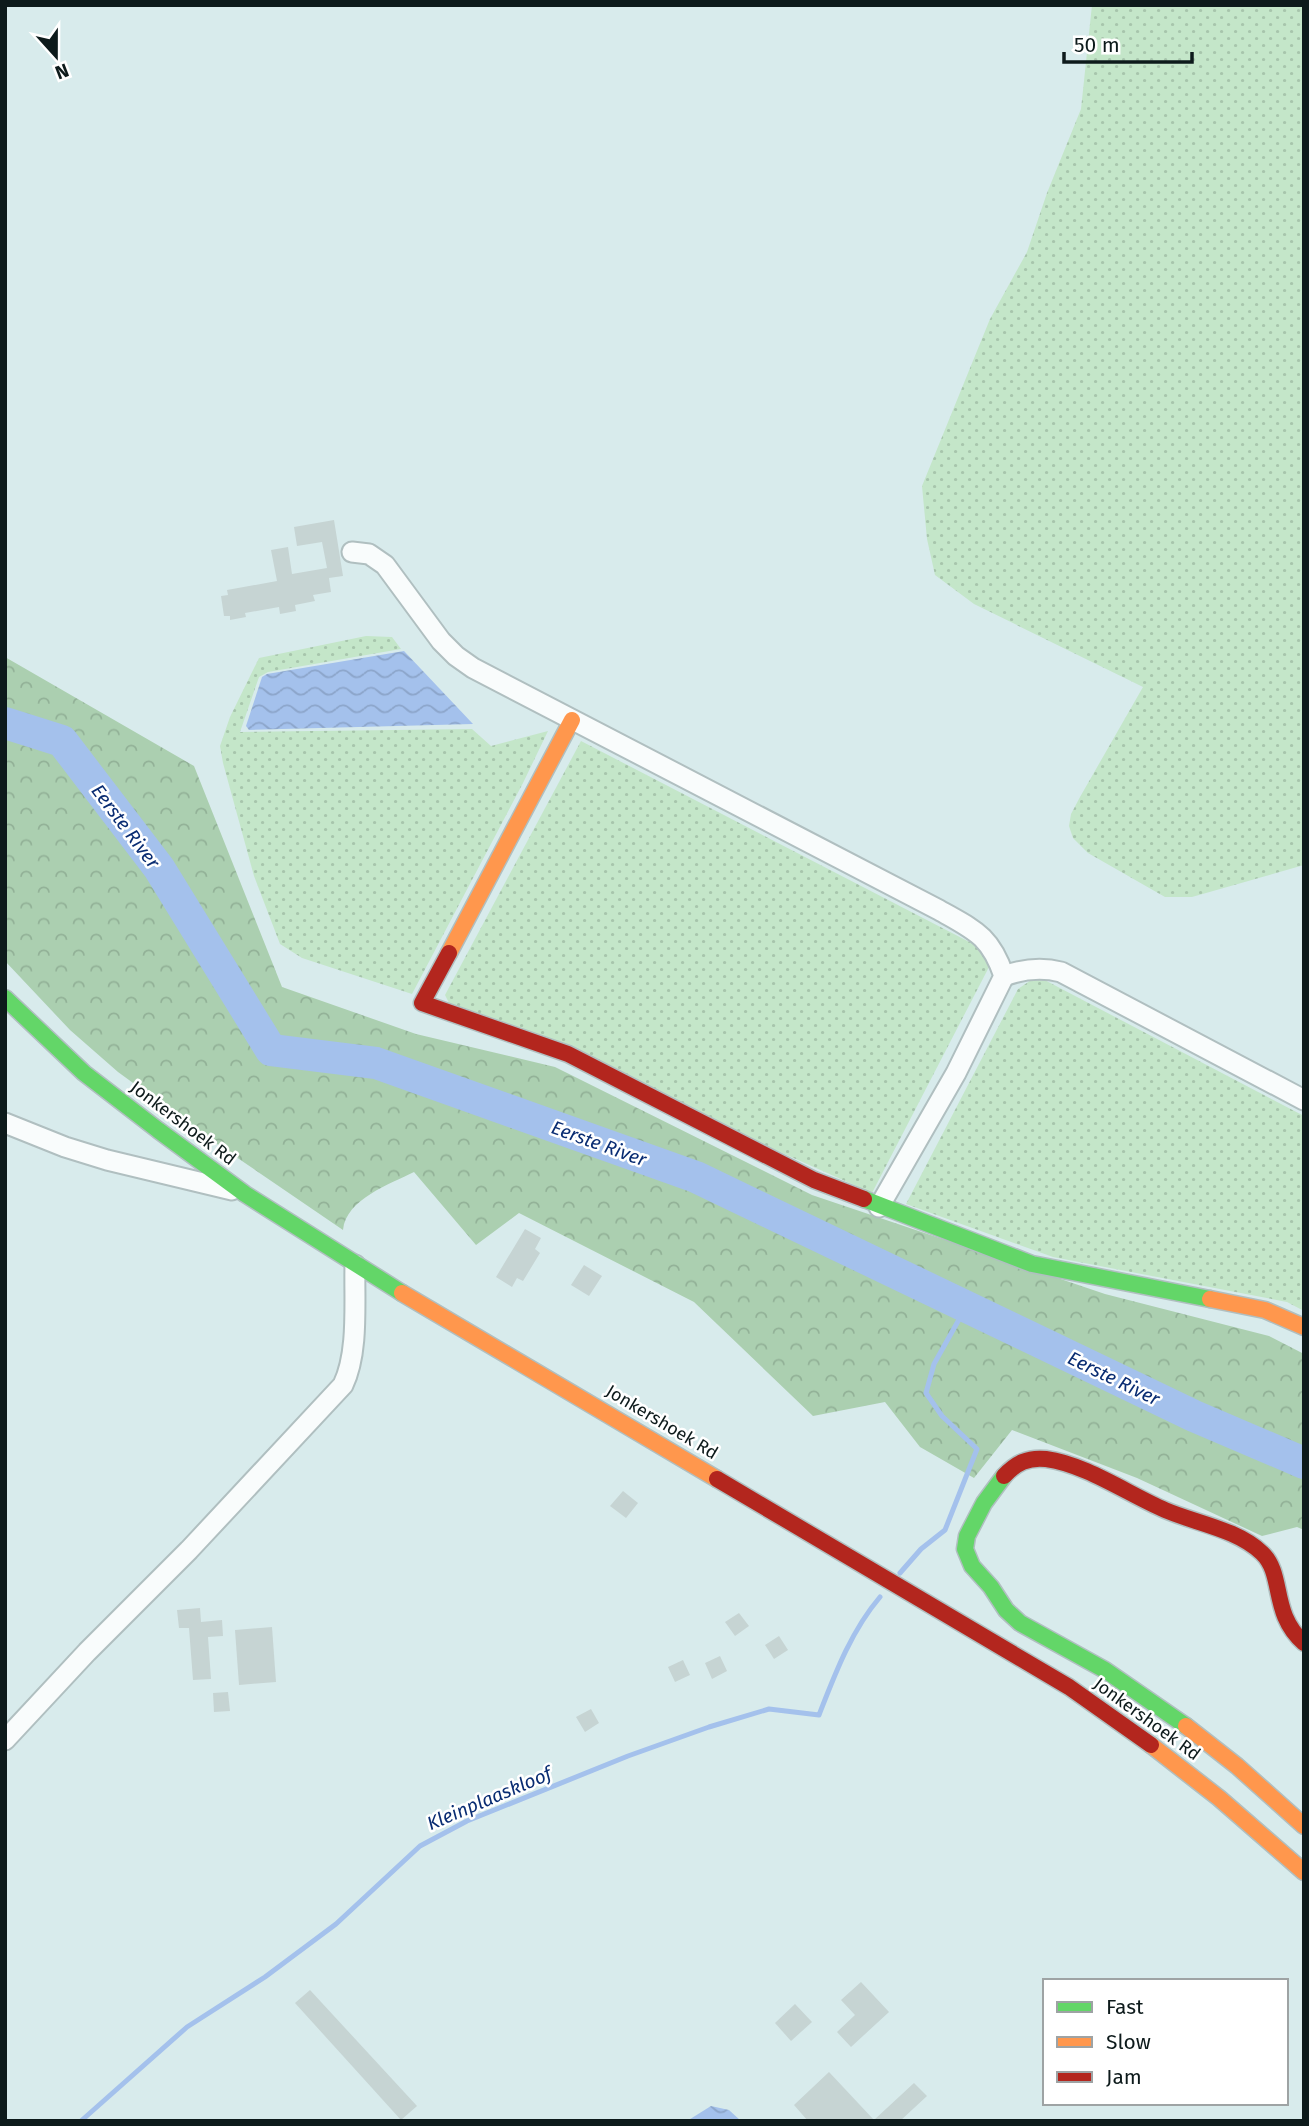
<svg xmlns="http://www.w3.org/2000/svg" width="1309" height="2126" font-family="'Fira Sans',sans-serif">
<style>
.green{fill:url(#green-dots)}
.forest{fill:url(#forest-crowns)}
.water{fill:url(#water-waves)}
.lines{fill:none;stroke-linecap:round;stroke-linejoin:round}
.stream{stroke:#a4c1ec;stroke-width:5}
.river{stroke:#a4c1ec;stroke-width:32}
.building{fill:#c6d4d3}
.street-casing{stroke:#b0bfc0;stroke-width:23}
.fast-casing{stroke:#b0bfc0;stroke-width:19}
.slow-casing{stroke:#b0bfc0;stroke-width:19}
.jam-casing{stroke:#b0bfc0;stroke-width:19}
.street{stroke:#f9fcfc;stroke-width:19}
.fast{stroke:#63d668;stroke-width:16}
.slow{stroke:#ff974d;stroke-width:16}
.jam{stroke:#b3261e;stroke-width:16}
.labels{text-anchor:middle;stroke-width:5;stroke-linejoin:round;paint-order:stroke}
.street-label{font-size:18px;fill:#0d1a1b;stroke:#fff}
.water-label{font-size:19px;font-style:italic;fill:#092c72;stroke:#fff}
</style>
<defs>
<pattern id="green-dots" width="8" height="8" patternUnits="userSpaceOnUse" patternTransform="scale(1.75)"><rect width="8" height="8" fill="#c4e6c9"/><path d="M2 2h.1M6 6h.1" fill="none" stroke="#a7c5ac" stroke-width="1.8" stroke-linecap="round"/></pattern>
<pattern id="forest-crowns" width="20" height="18" patternUnits="userSpaceOnUse" patternTransform="scale(1.75)"><rect width="20" height="18" fill="#abcfb0"/><path d="M2 6a3 3 0 1 1 6 0M12 15a3 3 0 1 1 6 0" fill="none" stroke="#92b197"/></pattern>
<pattern id="water-waves" width="16" height="10" patternUnits="userSpaceOnUse" patternTransform="scale(1.75)"><rect width="16" height="10" fill="#a4c1ec"/><path d="M0 5q4-4 8 0t8 0" fill="none" stroke="#8ca5ca"/></pattern>
</defs>
<rect width="100%" height="100%" fill="#d8ebec"/>
<!-- green -->
<g class="green">
<path d="M 1092,5 L 1304,5 L 1304,865 L 1192,897 L 1165,897 L 1088,853 L 1073,838 L 1069,826 L 1071,814 L 1080,797 L 1143,687 L 974,604 L 935,575 L 927,539 L 922,486 L 990,319 L 1027,252 L 1047,193 L 1081,109 Z"/>
<path d="M 366,636 L 392,637 L 401,649 L 268,672 L 259,677 L 240,732 L 472,729 L 491,746 L 548,731 L 523,783 L 412,994 L 302,958 L 280,944 L 254,876 L 223,763 L 220,746 L 230,717 L 259,658 Z"/>
<path d="M 581,741 L 981,948 L 989,967 L 872,1193 L 450,1005 L 445,995 Z"/>
<path d="M 1037,976 L 1304,1116 L 1304,1311 L 1287,1302 L 1053,1257 L 906,1204 L 1018,989 Z"/>
</g>
<!-- forest -->
<path class="forest" d="M 5,657 L 194,766 L 282,987 L 416,1034 L 555,1067 L 812,1195 L 1105,1294 L 1269,1336 L 1304,1354 L 1304,1530 L 1297,1527 L 1262,1536 L 1137,1478 L 1012,1430 L 974,1478 L 920,1447 L 885,1402 L 813,1416 L 694,1302 L 519,1213 L 476,1245 L 414,1172 C 390,1184 346,1199 343,1230 L 217,1144 L 118,1072 L 70,1030 L 5,961 Z"/>
<!-- water -->
<g class="water">
<path d="M 404,651 L 473,724 L 249,730 L 246,726 L 262,677 L 267,674 Z"/>
<path d="M 711,2106 L 729,2110 L 741,2121 L 687,2121 Z"/>
</g>
<g class="lines">
<!-- stream -->
<g class="stream">
<path d="M 900,1573 L 921,1549 L 945,1530 L 977,1449 L 942,1416 L 926,1393 L 934,1364 L 966,1307"/>
<path d="M 81,2121 L 187,2027 L 265,1977 L 336,1924 L 420,1846 L 467,1821 L 628,1756 L 709,1727 L 769,1709 L 819,1715 C 835,1674 851,1631 880,1597"/>
</g>
<!-- river -->
<path class="river" d="M 5,723 L 62,741 L 159,868 L 271,1050 L 376,1063 L 696,1177 L 1194,1416 L 1304,1463"/>
</g>
<!-- building -->
<g class="building">
<path d="M 334,520 L 343,576 L 329,578 L 331,592 L 313,595 L 315,601 L 295,605 L 296,611 L 280,614 L 279,607 L 245,613 L 246,617 L 230,620 L 230,616 L 224,616 L 221,596 L 228,595 L 227,590 L 277,581 L 271,550 L 288,547 L 292,574 L 327,568 L 322,542 L 297,546 L 294,527 Z"/>
<path d="M 525,1229 L 541,1238 L 535,1249 L 540,1253 L 523,1281 L 517,1278 L 512,1287 L 496,1277 Z"/>
<path d="M 584,1265 L 602,1276 L 589,1296 L 571,1285 Z"/>
<path d="M 623,1491 L 638,1503 L 626,1518 L 610,1506 Z"/>
<path d="M 200,1608 L 201,1622 L 222,1620 L 223,1636 L 208,1637 L 211,1679 L 193,1680 L 189,1628 L 179,1628 L 177,1610 Z"/>
<path d="M 739,1613 L 749,1626 L 735,1636 L 725,1622 Z"/>
<path d="M 272,1627 L 276,1682 L 239,1685 L 235,1630 Z"/>
<path d="M 779,1636 L 788,1650 L 774,1659 L 765,1645 Z"/>
<path d="M 720,1656 L 727,1671 L 712,1679 L 705,1663 Z"/>
<path d="M 683,1660 L 690,1675 L 675,1682 L 668,1667 Z"/>
<path d="M 228,1692 L 230,1711 L 214,1712 L 213,1693 Z"/>
<path d="M 591,1709 L 599,1723 L 585,1732 L 576,1717 Z"/>
<path d="M 861,1982 L 889,2012 L 851,2047 L 837,2032 L 855,2015 L 841,2000 Z"/>
<path d="M 310,1990 L 417,2106 L 401,2120 L 295,2003 Z"/>
<path d="M 795,2004 L 812,2022 L 791,2041 L 775,2023 Z"/>
<path d="M 829,2072 L 874,2120 L 914,2083 L 927,2096 L 900,2121 L 808,2121 L 794,2105 Z"/>
</g>
<g class="lines">
<defs>
<g id="street">
<path d="M 352,552 L 369,554 L 385,565 L 441,641 L 456,656 L 473,668 L 939,910 C 974,930 990,935 1004,976 L 956,1073 L 879,1207"/>
<path d="M 1004,976 C 1023,969 1042,967 1061,972 L 1304,1100"/>
<path d="M 5,1123 L 65,1147 L 107,1160 L 232,1190"/>
<path d="M 5,1740 L 87,1652 L 189,1550 L 343,1385 C 359,1352 354,1301 355,1265"/>
</g>
<g id="fast">
<path d="M 5,998 L 84,1073 L 158,1130 L 245,1194 L 402,1293"/>
<path d="M 864,1199 L 1032,1264 L 1210,1299"/>
<path d="M 1004,1476 L 984,1503 L 967,1536 L 965,1549 L 972,1566 L 991,1587 L 1006,1610 L 1020,1623 L 1105,1670 L 1186,1726"/>
</g>
<g id="slow">
<path d="M 449,953 L 572,720"/>
<path d="M 402,1293 L 717,1479"/>
<path d="M 1210,1299 L 1265,1310 L 1304,1327"/>
<path d="M 1186,1726 L 1237,1766 L 1304,1826"/>
<path d="M 1151,1745 L 1219,1798 L 1304,1872"/>
</g>
<g id="jam">
<path d="M 449,953 L 422,1003 L 568,1054 L 814,1180 L 864,1199"/>
<path d="M 1004,1476 C 1016,1463 1028,1457 1046,1459 C 1085,1464 1128,1494 1165,1510 C 1195,1523 1237,1529 1262,1553 C 1285,1575 1270,1613 1304,1643"/>
<path d="M 717,1479 L 1069,1687 L 1151,1745"/>
</g>
</defs>
<!-- street casing -->
<use href="#street" class="street-casing"/>
<!-- fast casing -->
<use href="#fast" class="fast-casing"/>
<!-- slow casing -->
<use href="#slow" class="slow-casing"/>
<!-- jam casing -->
<use href="#jam" class="jam-casing"/>
<!-- street -->
<use href="#street" class="street"/>
<!-- fast -->
<use href="#fast" class="fast"/>
<!-- slow -->
<use href="#slow" class="slow"/>
<!-- jam -->
<use href="#jam" class="jam"/>
</g>
<g class="labels">
<!-- street labels -->
<g class="street-label">
<text transform="translate(183 1123) rotate(37)" y="6">Jonkershoek Rd</text>
<text transform="translate(662 1422) rotate(31)" y="6">Jonkershoek Rd</text>
<text transform="translate(1147 1719) rotate(36)" y="6">Jonkershoek Rd</text>
</g>
<!-- water labels -->
<g class="water-label">
<text transform="translate(126 826) rotate(53)" y="7">Eerste River</text>
<text transform="translate(599 1143) rotate(20)" y="7">Eerste River</text>
<text transform="translate(1114 1378) rotate(26)" y="7">Eerste River</text>
<text transform="translate(489 1798) rotate(-23)" y="7">Kleinplaaskloof</text>
</g>
</g>
<!-- border -->
<rect width="1309" height="2126" fill="none" stroke="#0d1a1b" stroke-width="14"/>
<!-- legend -->
<rect x="1043" y="1979" width="245" height="126" fill="#ffffff" stroke="#9ea3a4" stroke-width="2"/>
<rect x="1057" y="2002" width="35" height="10" fill="#63d668" stroke="#9ea3a4" stroke-width="2"/>
<text x="1106" y="2014" font-size="21" fill="#0d1a1b">Fast</text>
<rect x="1057" y="2037" width="35" height="10" fill="#ff974d" stroke="#9ea3a4" stroke-width="2"/>
<text x="1106" y="2049" font-size="21" fill="#0d1a1b">Slow</text>
<rect x="1057" y="2072" width="35" height="10" fill="#b3261e" stroke="#9ea3a4" stroke-width="2"/>
<text x="1106" y="2084" font-size="21" fill="#0d1a1b">Jam</text>
<!-- north arrow -->
<g transform="translate(56 56) rotate(159)" stroke="#ffffff" stroke-width="5" paint-order="stroke">
<path d="M0-5L12 26L0 18L-12 26Z" fill="#0d1a1b"/>
<text y="-10" font-size="19" font-weight="bold" text-anchor="middle" fill="#0d1a1b">N</text>
</g>
<!-- scale -->
<path d="M1064 52v10h128v-10" fill="none" stroke="#0d1a1b" stroke-width="3.5"/>
<text x="1074" y="52" font-size="21" fill="#0d1a1b" stroke="#ffffff" stroke-width="5" paint-order="stroke">50 m</text>
</svg>
